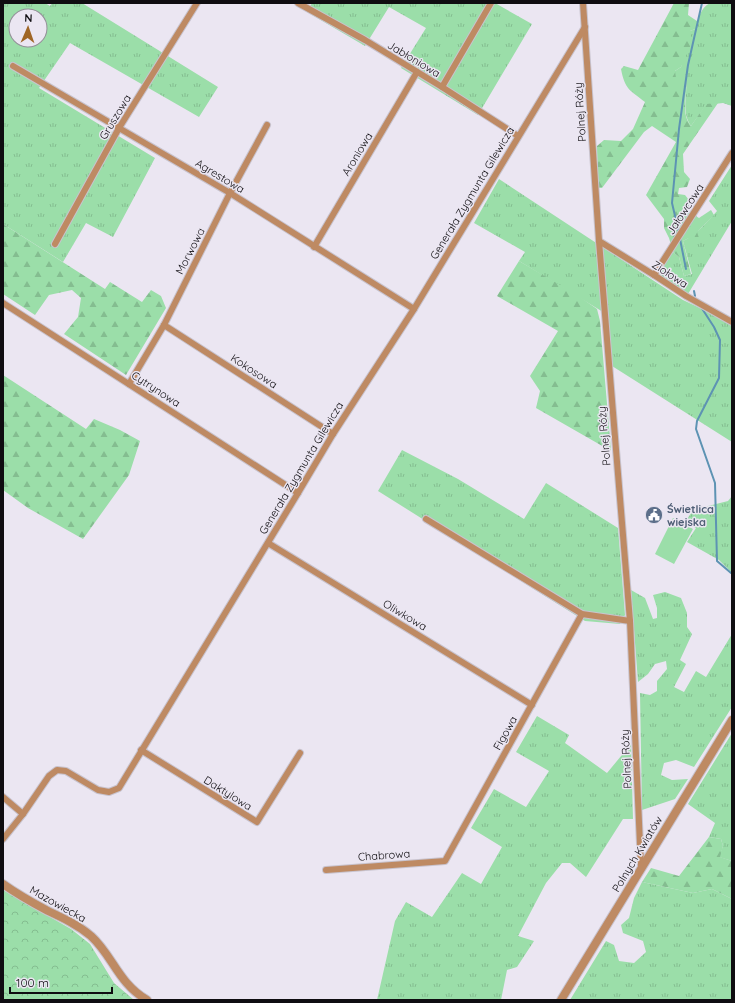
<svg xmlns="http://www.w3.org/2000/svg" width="735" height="1003" font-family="Quicksand,sans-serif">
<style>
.grass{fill:url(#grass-tufts);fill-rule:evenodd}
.forest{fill:url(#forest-firs)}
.park{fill:url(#park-crowns)}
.pitch{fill:#9bdea9}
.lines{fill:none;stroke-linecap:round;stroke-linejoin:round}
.stream{stroke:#5d93b3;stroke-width:2}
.minor-casing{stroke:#c8c3ce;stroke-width:8}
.tertiary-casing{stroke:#c8c3ce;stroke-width:10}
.minor{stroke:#be8a63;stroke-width:6}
.tertiary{stroke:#be8a63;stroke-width:8}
.labels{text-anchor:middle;stroke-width:3;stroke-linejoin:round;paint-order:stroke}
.street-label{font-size:11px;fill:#0f0d11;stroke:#ebe6f2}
.service-label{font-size:11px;font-weight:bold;fill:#4e5e75;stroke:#ebe6f2;text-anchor:start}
</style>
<defs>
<pattern id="grass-tufts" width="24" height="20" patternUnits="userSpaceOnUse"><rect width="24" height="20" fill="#9bdea9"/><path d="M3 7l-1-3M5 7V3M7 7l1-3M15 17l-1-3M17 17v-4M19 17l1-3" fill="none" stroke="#84bd90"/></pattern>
<pattern id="forest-firs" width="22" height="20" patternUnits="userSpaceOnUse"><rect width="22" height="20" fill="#9bdea9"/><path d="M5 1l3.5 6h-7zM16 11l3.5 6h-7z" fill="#84bd90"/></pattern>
<pattern id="park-crowns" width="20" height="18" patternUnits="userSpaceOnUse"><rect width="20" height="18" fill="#9bdea9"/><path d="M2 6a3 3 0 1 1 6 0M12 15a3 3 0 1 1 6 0" fill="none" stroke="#84bd90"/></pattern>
</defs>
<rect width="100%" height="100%" fill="#ebe6f2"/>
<!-- grass -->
<g class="grass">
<path d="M 3,3 L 45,3 L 50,6 L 52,3 L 82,3 L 218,87 L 199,117 L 70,43 L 39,88 L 155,158 L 113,237 L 86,223 L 63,262 L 3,224 ZM 16,16 L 40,16 L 40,40 L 16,40 Z"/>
<path d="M 312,3 L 495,3 L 532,24 L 478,115 L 401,68 L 426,28 L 389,7 L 365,46 L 307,12 Z"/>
<path d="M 710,3 L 732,3 L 732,106 L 723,103 L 706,105 L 691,126 C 681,112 688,94 686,78 L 675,78 L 675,71 L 681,67 L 690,31 L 698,28 C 697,18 701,8 710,3 Z"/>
<path d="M 732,165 L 732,221 L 688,294 L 658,274 L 673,252 L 679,257 L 684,276 L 692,274 L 683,241 C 696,235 707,222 717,211 L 709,201 Z"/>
<path d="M 499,179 L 683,300 L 719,317 L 732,325 L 732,442 L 612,366 L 608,315 L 519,261 L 525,252 L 474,223 Z"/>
<path d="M 402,450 L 458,479 L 524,519 L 546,483 L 618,528 L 625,615 L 620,624 L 585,621 L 378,491 Z"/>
<path d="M 732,496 L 732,573 L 719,560 L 687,542 L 696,528 L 685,522 L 696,506 L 708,506 L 728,501 Z"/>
<path d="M 631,590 L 645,598 L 653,619 L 657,618 L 657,608 L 653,595 L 665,592 L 681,598 L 687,613 L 687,627 L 692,634 L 680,660 L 686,664 L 674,687 L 684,692 L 696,671 L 706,677 L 732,634 L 732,707 L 694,767 L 676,760 L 664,763 L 661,775 L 672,780 L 688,779 L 675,799 L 642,810 L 640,693 L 650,695 L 657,691 L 657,681 L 667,669 L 666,661 L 655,664 L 648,674 L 638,682 Z"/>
<path d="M 537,716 L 569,735 L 565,743 L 607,773 L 631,744 L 633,819 L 623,819 L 586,877 L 570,863 L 562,863 L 546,883 L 518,936 L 534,941 L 517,967 L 507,970 L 501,1000 L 377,1000 L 395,921 L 406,902 L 432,917 L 462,873 L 481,884 L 502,847 L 471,828 L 494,789 L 526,807 L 549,771 L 516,752 Z"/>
<path d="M 732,733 L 732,861 L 719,857 L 723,846 L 721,839 L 709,837 L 715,823 L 688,804 Z"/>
<path d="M 642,882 L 693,893 L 712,889 L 732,899 L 732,1000 L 570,1000 L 606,941 L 614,945 L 619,961 L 634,963 L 646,952 L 643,941 L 623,933 L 621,925 L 629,918 L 634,898 Z"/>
</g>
<!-- forest -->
<g class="forest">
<path d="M 674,3 L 689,3 L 688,15 L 697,21 L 698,28 L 690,31 L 692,42 L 681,67 L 675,71 L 676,78 L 686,78 C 688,94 680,113 691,126 L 706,104 L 718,103 L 683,154 L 684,172 L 690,179 L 687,187 L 679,188 L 678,194 L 685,195 L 689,200 L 688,211 L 699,218 L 711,210 L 714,215 L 697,232 L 700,241 L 693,243 L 689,238 L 683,241 L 691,274 L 684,276 L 679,257 L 673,252 L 669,238 L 664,228 L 664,219 L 646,195 L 676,142 L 652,126 L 644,132 L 602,188 L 598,188 L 597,146 L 604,140 L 621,141 L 633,129 L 645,102 C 630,90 625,90 621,69 L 624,66 L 638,70 Z"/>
<path d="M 3,224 L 105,289 L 110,282 L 142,302 L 151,290 L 161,296 L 166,308 L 126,375 L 64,334 L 78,317 L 81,298 L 72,290 L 49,295 L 35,315 L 3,294 Z"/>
<path d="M 519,261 L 577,295 L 597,309 L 600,321 L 611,451 L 536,408 L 540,391 L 530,376 L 558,331 L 497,296 Z"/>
<path d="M 3,375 L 86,429 L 94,419 L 120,430 L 140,441 L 129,475 L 83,539 L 28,508 L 3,490 Z"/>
<path d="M 709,837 L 721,839 L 723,846 L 720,857 L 732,861 L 732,899 L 712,889 L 693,893 L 642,882 L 651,868 L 679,876 Z"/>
</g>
<!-- park -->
<path class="park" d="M 3,890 L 71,929 L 90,944 L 114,983 L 134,1000 L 3,1000 Z"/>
<!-- pitch -->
<path class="pitch" d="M 673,518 L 693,529 L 674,564 L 655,554 Z"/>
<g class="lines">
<!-- stream -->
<g class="stream">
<path d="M 679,233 L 672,203 L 679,129 L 688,65 L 702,3"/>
<path d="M 680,239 L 686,269"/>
<path d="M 694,291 L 695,296"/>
<path d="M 701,307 L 714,327 L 720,340 L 719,378 L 697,421 L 696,429 L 715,483 L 717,561 L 731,573"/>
</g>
<defs>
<g id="minor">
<path d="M 298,3 L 365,40 L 442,87 L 518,136"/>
<path d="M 583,3 L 599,241 L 630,621 L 641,867"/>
<path d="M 13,66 L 230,193 L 414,309"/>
<path d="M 442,87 L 491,3"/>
<path d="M 599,241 L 654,275 L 686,296 L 732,322"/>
<path d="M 55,244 L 119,128 L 197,3"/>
<path d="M 314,247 L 417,72"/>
<path d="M 654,275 L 732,153"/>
<path d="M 3,303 L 298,493"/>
<path d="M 164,325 L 333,434"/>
<path d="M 129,384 L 164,325 L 230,193 L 267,125"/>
<path d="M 426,519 L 582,614 L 630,621"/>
<path d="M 268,543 L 532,705"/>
<path d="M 141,750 L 257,822 L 300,753"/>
<path d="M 3,797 L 23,814"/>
<path d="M 3,839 L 23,814 L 49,776 L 57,770 L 66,771 L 98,790 L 109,792 L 119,788 L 298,493 L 333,434 L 414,309 L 585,27"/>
<path d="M 326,870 L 445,861 L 582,614"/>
</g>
<g id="tertiary">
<path d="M 3,884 C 17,894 33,903 48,911 C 63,918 78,925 91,936 C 113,956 118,983 147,1000"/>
<path d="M 561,1000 L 732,720"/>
</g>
</defs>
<!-- minor casing -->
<use href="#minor" class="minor-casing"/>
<!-- tertiary casing -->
<use href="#tertiary" class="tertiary-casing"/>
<!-- minor -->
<use href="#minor" class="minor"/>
<!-- tertiary -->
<use href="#tertiary" class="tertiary"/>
</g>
<!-- icons -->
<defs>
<symbol id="civic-disc" viewBox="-11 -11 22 22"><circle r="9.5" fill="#5c6f8a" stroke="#ebe6f2"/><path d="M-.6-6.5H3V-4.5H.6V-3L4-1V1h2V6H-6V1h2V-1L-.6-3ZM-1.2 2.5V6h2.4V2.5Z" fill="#fff"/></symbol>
</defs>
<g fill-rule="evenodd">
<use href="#civic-disc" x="644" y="505" width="20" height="20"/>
</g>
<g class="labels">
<!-- street labels -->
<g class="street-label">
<text transform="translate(414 59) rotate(31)" y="4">Jabłoniowa</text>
<text transform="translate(580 112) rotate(-94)" y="4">Polnej Róży</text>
<text transform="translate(115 117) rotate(-59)" y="4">Gruszowa</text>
<text transform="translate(357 154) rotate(-59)" y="4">Aroniowa</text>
<text transform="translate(220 176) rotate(31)" y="4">Agrestowa</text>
<text transform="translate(472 193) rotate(-59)" y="4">Generała Zygmunta Gilewicza</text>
<text transform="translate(685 209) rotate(-57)" y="4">Jałowcowa</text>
<text transform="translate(190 251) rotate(-63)" y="4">Morwowa</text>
<text transform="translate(670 274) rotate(33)" y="4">Ziołowa</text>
<text transform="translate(254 371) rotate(33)" y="4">Kokosowa</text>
<text transform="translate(156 389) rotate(33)" y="4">Cytrynowa</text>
<text transform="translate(604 436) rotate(-95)" y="4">Polnej Róży</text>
<text transform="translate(301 468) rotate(-59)" y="4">Generała Zygmunta Gilewicza</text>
<text transform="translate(405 615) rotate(31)" y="4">Oliwkowa</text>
<text transform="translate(505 733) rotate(-61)" y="4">Figowa</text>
<text transform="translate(626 759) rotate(-93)" y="4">Polnej Róży</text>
<text transform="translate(228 793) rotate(32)" y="4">Daktylowa</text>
<text transform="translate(637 854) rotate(-59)" y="4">Polnych Kwiatów</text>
<text transform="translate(384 855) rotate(-4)" y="4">Chabrowa</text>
<text transform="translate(58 904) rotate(29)" y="4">Mazowiecka</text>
</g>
<!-- service labels -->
<g class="service-label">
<text x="667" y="513">Świetlica<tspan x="667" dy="13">wiejska</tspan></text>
</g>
</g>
<!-- border -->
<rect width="735" height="1003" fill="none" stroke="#0f0d11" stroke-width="8"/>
<!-- north arrow -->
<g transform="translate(28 28) rotate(2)"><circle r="19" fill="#ebe6f2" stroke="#938f98"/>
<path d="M0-3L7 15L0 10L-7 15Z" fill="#9f6525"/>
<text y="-6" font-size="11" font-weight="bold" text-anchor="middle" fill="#0f0d11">N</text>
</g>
<!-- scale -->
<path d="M10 987v6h102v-6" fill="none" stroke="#0f0d11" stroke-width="2"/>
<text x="16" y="987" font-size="12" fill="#0f0d11" stroke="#ebe6f2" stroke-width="3" paint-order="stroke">100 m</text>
</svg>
